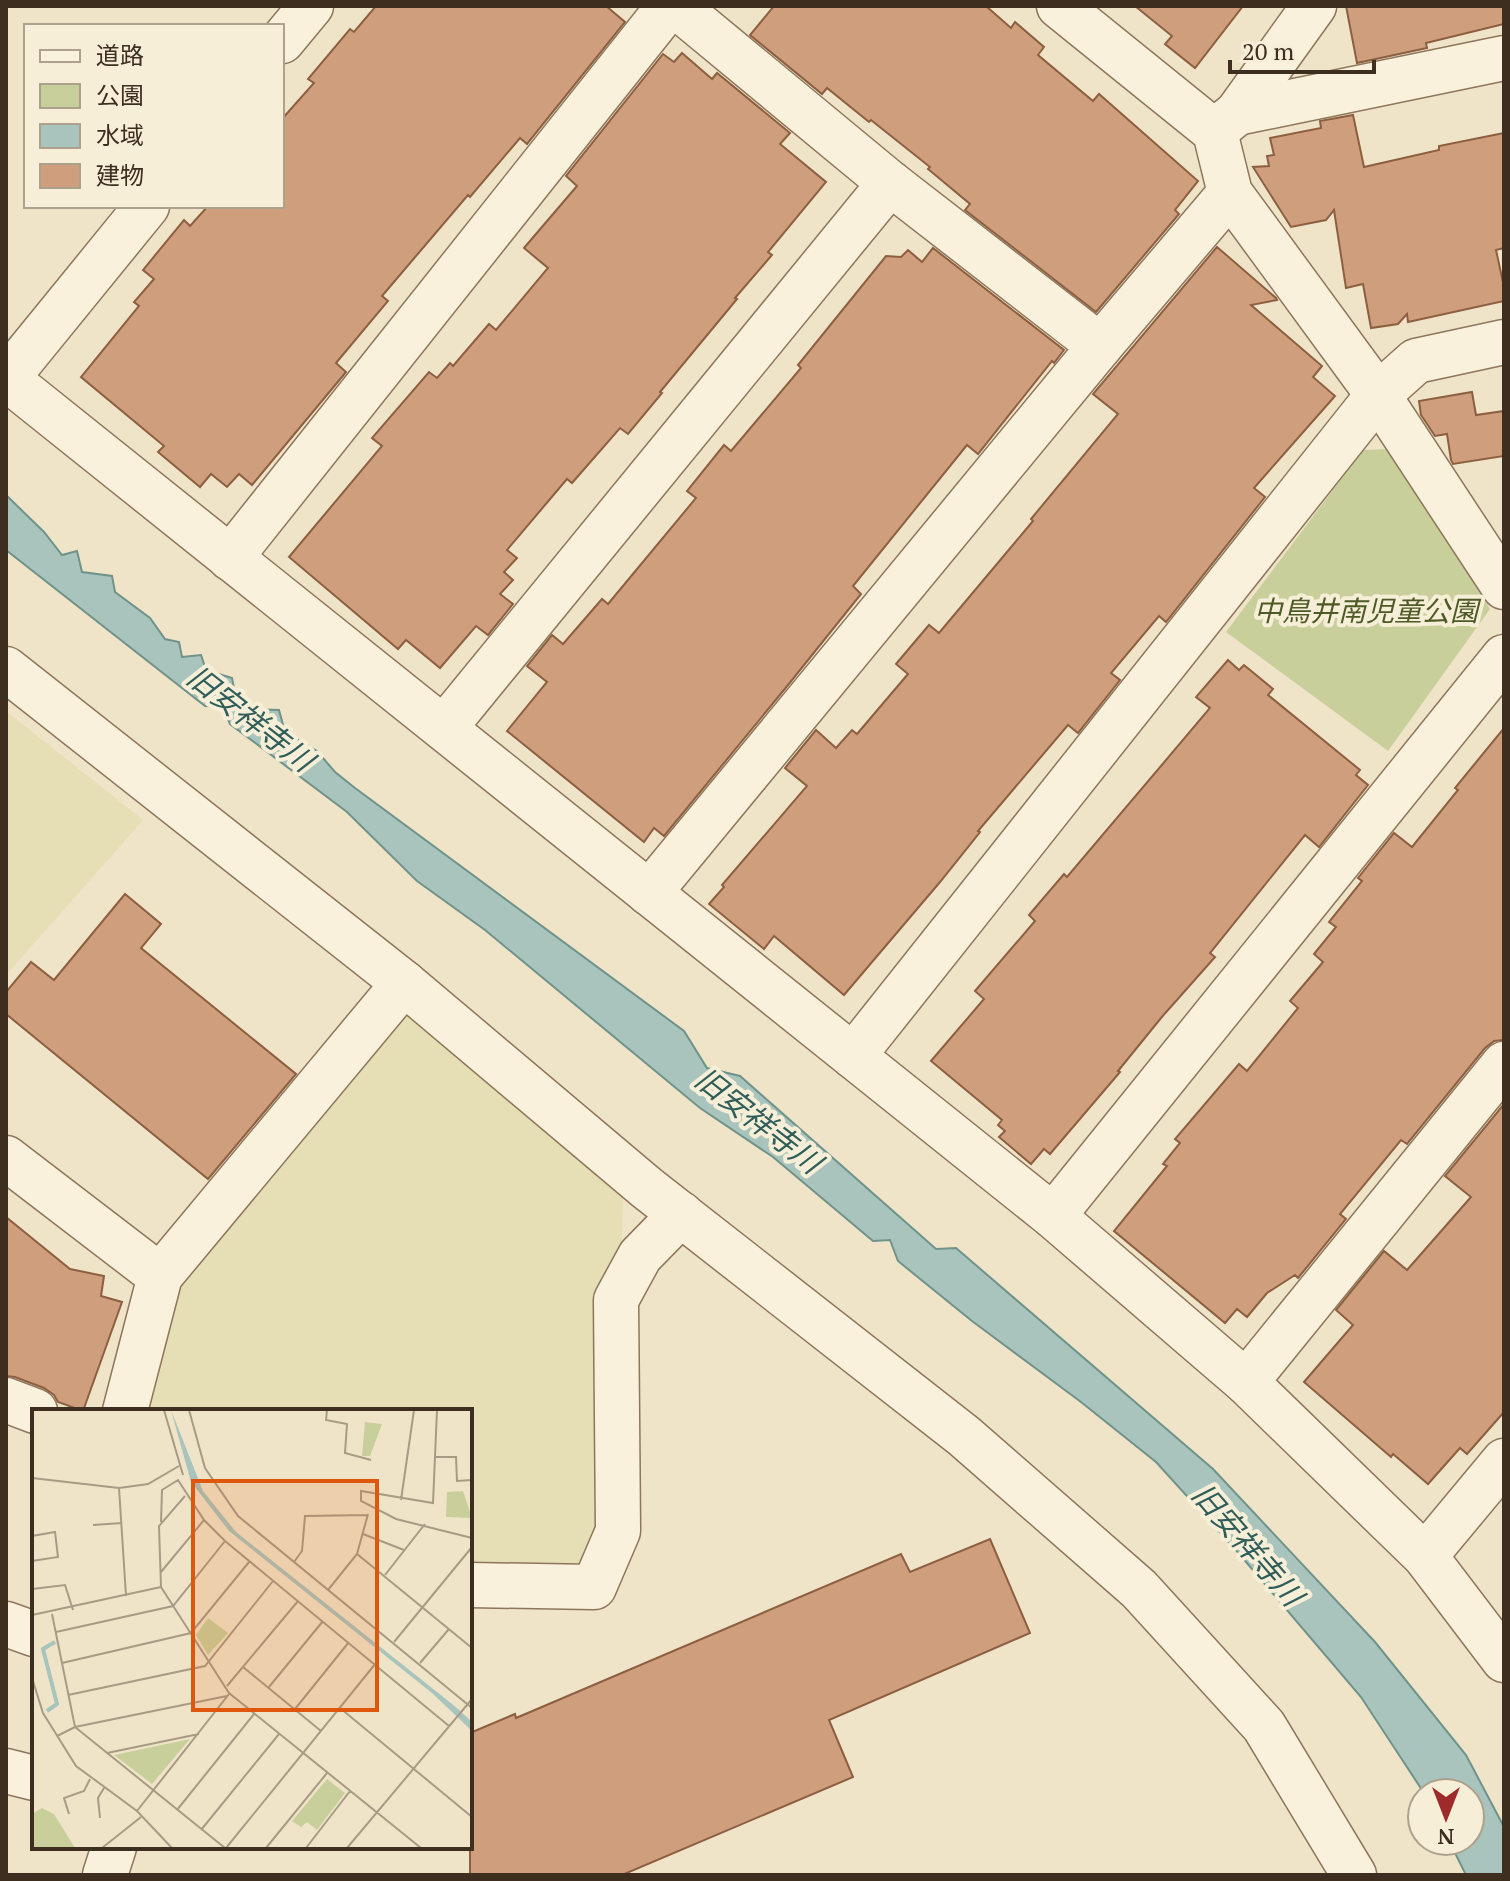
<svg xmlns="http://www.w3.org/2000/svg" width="1510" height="1881" font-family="'PT Serif','Noto Sans JP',serif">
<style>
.farmland{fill:#e6deb5}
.green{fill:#c9cf9b}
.water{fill:#a9c4bc;stroke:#6f938a;stroke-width:2}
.building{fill:#cf9f7d;stroke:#8d5f41;stroke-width:2}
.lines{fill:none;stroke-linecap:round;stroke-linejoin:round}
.minor-casing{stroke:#8d765c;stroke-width:47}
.minor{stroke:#faf1dc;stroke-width:44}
.labels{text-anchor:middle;stroke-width:8;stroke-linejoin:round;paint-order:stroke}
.park-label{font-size:28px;font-style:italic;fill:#4d5a26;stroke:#f7eed8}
.water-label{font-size:30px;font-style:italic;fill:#2f5d5a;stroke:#f7eed8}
.inset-river{fill:none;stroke:#a9c4bc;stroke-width:4}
.inset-road{fill:none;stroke:#a89b85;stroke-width:2}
.view{fill:#df570d;fill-opacity:0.15;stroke:#df570d;stroke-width:4}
.inset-edge{fill:none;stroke:#3d2e20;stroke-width:4}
</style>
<rect width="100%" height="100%" fill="#f0e4c8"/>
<!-- farmland -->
<g class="farmland">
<path d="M 6,711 L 143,820 L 6,975 Z"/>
<path d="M 404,983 L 624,1170 L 618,1346 L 594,1587 L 470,1585 L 470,1411 L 124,1411 L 151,1283 Z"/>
</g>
<!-- green -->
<path class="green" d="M 1388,449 L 1490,609 L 1388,751 L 1226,632 L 1363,450 Z"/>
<!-- water -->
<path class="water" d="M 6,495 L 44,532 L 62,555 L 77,551 L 82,572 L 112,576 L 115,592 L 150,618 L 165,639 L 179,642 L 182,657 L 201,655 L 206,670 L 232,678 L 235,693 L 248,709 L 279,710 L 285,732 L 317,751 L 335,772 L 355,788 L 684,1031 L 707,1068 L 740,1076 L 936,1249 L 956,1248 L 1213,1469 L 1375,1642 L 1466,1755 L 1504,1827 L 1504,1875 L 1466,1875 L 1449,1841 L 1470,1841 L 1470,1793 L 1424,1793 L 1361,1697 L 1235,1549 L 1156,1462 L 1081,1402 L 972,1321 L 898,1261 L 890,1240 L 873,1241 L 773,1157 L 700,1108 L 485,930 L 417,881 L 347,812 L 230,724 L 223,707 L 205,706 L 6,550 Z"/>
<!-- building -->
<g class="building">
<path d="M 376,6 L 606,6 L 625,22 L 527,144 L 520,138 L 470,197 L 468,195 L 382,296 L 388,301 L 336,363 L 346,372 L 252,485 L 239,474 L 227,487 L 211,474 L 200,487 L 158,452 L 164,446 L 81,377 L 139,306 L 134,302 L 154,279 L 143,270 L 184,220 L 190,226 L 208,206 L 282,206 L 282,119 L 314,83 L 308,79 L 350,29 L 354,32 Z"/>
<path d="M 774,6 L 986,6 L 1011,28 L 1015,22 L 1044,47 L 1038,55 L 1093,101 L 1099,94 L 1198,181 L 1175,210 L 1179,214 L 1096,312 L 965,210 L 970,204 L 928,169 L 930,167 L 871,120 L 869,122 L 827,88 L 822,94 L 750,35 Z"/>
<path d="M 1135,6 L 1243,6 L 1195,68 L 1165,44 L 1172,36 Z"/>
<path d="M 1346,6 L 1504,6 L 1504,24 L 1426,43 L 1427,48 L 1357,63 Z"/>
<path d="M 682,53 L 712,79 L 717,73 L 790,133 L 780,144 L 826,182 L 768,252 L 772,255 L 735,298 L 737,299 L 660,392 L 662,393 L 628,434 L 620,428 L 572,483 L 567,479 L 507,550 L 517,558 L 504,572 L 513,580 L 500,594 L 513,604 L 488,635 L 476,626 L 440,668 L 406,640 L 398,649 L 289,557 L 382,446 L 372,438 L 429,372 L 437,378 L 450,363 L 453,366 L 489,324 L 496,330 L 548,268 L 524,248 L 577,186 L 566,176 L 663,54 L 674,62 Z"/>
<path d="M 1353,115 L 1364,167 L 1439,150 L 1439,146 L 1504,133 L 1504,248 L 1496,250 L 1504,287 L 1504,301 L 1408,322 L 1407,314 L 1398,324 L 1371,328 L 1363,284 L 1346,288 L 1334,210 L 1326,220 L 1291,227 L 1253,167 L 1269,166 L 1267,156 L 1274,155 L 1270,138 L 1321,128 L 1320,121 Z"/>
<path d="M 1217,247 L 1276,298 L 1277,300 L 1251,305 L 1322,366 L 1313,377 L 1335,396 L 1254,488 L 1265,497 L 1166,622 L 1159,616 L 1111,673 L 1120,680 L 1078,733 L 1068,725 L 978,831 L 980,832 L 940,882 L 844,995 L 774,936 L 764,949 L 709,904 L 724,887 L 722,885 L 807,786 L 785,768 L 816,730 L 836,748 L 852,730 L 857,734 L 908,674 L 896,664 L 929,625 L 939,633 L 1033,521 L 1031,519 L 1118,414 L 1093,394 Z"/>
<path d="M 933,248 L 1064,350 L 1054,363 L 1052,361 L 978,454 L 967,445 L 853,586 L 861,594 L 788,685 L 664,836 L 654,828 L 644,842 L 507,731 L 547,682 L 527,666 L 552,635 L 563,644 L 602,599 L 608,604 L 696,498 L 687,491 L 724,445 L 731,451 L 801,368 L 798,365 L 886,256 L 901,257 L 908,250 L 922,262 Z"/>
<path d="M 1472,392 L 1476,415 L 1504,411 L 1504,456 L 1453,464 L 1451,460 L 1447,434 L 1435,436 L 1421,415 L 1419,401 Z"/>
<path d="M 1228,660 L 1239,670 L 1244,665 L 1273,689 L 1268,695 L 1360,770 L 1356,775 L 1368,785 L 1319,847 L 1305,835 L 1210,953 L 1215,957 L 1161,1018 L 1118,1071 L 1120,1072 L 1050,1154 L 1044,1149 L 1031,1164 L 999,1137 L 1005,1131 L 998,1125 L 1002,1120 L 931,1061 L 984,999 L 975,991 L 1035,921 L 1029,915 L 1064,874 L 1067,877 L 1210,708 L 1196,697 Z"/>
<path d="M 1504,728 L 1504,1040 L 1494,1041 L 1485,1048 L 1407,1144 L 1401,1140 L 1340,1214 L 1346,1219 L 1298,1278 L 1295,1275 L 1267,1293 L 1247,1317 L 1237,1309 L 1225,1323 L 1114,1231 L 1167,1166 L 1163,1164 L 1180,1143 L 1175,1139 L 1239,1064 L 1247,1071 L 1298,1008 L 1290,1001 L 1323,962 L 1314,954 L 1336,927 L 1329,922 L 1362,881 L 1358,878 L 1394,833 L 1412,847 L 1458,790 L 1455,788 Z"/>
<path d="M 125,894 L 161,924 L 141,948 L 296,1074 L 208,1179 L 6,1014 L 6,992 L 31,962 L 54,980 Z"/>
<path d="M 1504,1104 L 1504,1412 L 1467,1454 L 1460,1448 L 1428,1484 L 1393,1454 L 1391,1457 L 1304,1382 L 1353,1325 L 1336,1310 L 1384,1251 L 1407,1270 L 1471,1197 L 1445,1176 Z"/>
<path d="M 6,1217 L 70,1269 L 104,1276 L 101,1296 L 122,1302 L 83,1411 L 58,1402 L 54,1395 L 44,1388 L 15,1377 L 6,1376 Z"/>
<path d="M 990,1539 L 1030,1633 L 829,1720 L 853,1777 L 622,1875 L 470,1875 L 470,1733 L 515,1714 L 516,1718 L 901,1554 L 910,1572 Z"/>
</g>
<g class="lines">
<defs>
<g id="minor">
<path d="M 676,6 L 890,183 L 1100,346"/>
<path d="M 1059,6 L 1215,132 L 1230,193 L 1378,395 L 1504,587"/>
<path d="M 282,41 L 311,6"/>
<path d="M 1237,113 L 1504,58"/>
<path d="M 1226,122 L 1237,113 L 1314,6"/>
<path d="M 6,378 L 1053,1216 L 1246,1382 L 1425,1556 L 1504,1660"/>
<path d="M 7,378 L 147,206"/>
<path d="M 230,558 L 669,6"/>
<path d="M 6,669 L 404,983 L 647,1188 L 964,1436 L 1139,1589 L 1264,1726 L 1354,1875"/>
<path d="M 444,728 L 890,183"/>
<path d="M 649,893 L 1100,346 L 1230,193"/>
<path d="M 853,1056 L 1378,395 L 1416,361 L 1504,342"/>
<path d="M 6,1158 L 160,1276"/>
<path d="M 1053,1216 L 1504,657"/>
<path d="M 1246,1382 L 1504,1064"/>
<path d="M 6,1400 L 35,1411"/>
<path d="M 125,1411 L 160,1276 L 404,983"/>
<path d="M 1425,1556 L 1504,1461"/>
<path d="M 470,1585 L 594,1587 L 618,1531 L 616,1300 L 640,1256 L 681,1214"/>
<path d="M 6,1624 L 34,1634"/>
<path d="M 6,1771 L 34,1778"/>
<path d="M 105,1875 L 114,1847"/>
</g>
</defs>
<!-- minor casing -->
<use href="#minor" class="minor-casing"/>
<!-- minor -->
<use href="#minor" class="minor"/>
</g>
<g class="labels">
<!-- park labels -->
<g class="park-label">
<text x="1366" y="621">中鳥井南児童公園</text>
</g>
<!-- water labels -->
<g class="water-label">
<text transform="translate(250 719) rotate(38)" y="10">旧安祥寺川</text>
<text transform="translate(758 1121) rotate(38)" y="10">旧安祥寺川</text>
<text transform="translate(1247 1545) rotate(49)" y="10">旧安祥寺川</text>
</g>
</g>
<!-- overview -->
<g transform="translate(32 1409)">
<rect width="440" height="440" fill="#f0e4c8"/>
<path d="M 333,13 L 350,15 L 338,47 L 330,47 ZM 431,82 L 440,109 L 414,108 L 415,83 ZM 176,209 L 196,224 L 176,246 L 164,226 ZM 158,330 L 120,375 L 82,346 ZM 295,370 L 313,384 L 285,421 L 275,413 L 269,418 L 260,412 ZM 10,399 L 22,405 L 43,439 L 0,439 L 0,405 Z" fill="#c9cf9b"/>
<path d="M 139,1 L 171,82 L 204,123 L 425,299 L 440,313 L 440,322 L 400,284 L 197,122 L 159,73 Z" fill="#a9c4bc"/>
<path class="inset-river" d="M 15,302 L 25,295 L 11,240 L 23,233"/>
<path class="inset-road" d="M 132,1 L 151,66M 157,1 L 173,59 L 206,107 L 440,299M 295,1 L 294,11 L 315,15 L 313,44 L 339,51M 405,1 L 401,94 L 329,82 L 329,92 L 364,110 L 440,129M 403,48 L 424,48 L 425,72 L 440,71M 0,69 L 87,79 L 116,75 L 147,57M 87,79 L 94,187M 153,87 L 127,117 L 129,178 L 197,284 L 389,439M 369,91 L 382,1M 129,113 L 130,81 L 146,71 L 172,111 L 193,132 L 417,317M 61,116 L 90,114M 331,125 L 372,141M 0,127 L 23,123 L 26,148 L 0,152M 325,145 L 440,239M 262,153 L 270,142 L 273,107 L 335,106M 129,163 L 172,111M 353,166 L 393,115M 0,180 L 33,176 L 41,201M 296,181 L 325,145 L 336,105M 20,205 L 43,318 L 193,439M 0,206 L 129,178M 24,223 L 141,197 L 193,132M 362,233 L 440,138M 30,254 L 159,224 L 217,153M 388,254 L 417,220M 211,258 L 289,322M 0,269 L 11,304 L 44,357 L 105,402 L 140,439M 195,277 L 266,192M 237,278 L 291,212M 36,286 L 173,257 L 241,172M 308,299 L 440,408M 263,300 L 317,233M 25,327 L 43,318 L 195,287M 75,344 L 167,325M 145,401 L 222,305M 105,402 L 197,285M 37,405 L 32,389 L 52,382 L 58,370M 68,409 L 66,389 L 72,379M 169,421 L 247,325M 70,439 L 109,408M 194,439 L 344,254M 234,439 L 295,364M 274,439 L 318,382M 315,439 L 440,290"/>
<path class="view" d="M 161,72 L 345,72 L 345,301 L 161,301 Z"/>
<rect width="440" height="440" class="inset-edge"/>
</g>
<!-- border -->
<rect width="1510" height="1881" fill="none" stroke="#3d2e20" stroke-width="16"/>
<!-- legend -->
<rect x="24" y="24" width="260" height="184" fill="#f7eed8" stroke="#ada18e" stroke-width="2"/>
<rect x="40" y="50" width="40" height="12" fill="#faf1dc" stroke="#ada18e" stroke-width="2"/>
<text x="96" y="64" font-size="24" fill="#3d2e20">道路</text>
<rect x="40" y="84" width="40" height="24" fill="#c9cf9b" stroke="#ada18e" stroke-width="2"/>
<text x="96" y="104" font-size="24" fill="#3d2e20">公園</text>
<rect x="40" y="124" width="40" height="24" fill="#a9c4bc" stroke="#ada18e" stroke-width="2"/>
<text x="96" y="144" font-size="24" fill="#3d2e20">水域</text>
<rect x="40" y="164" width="40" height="24" fill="#cf9f7d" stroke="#ada18e" stroke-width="2"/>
<text x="96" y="184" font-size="24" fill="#3d2e20">建物</text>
<!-- north arrow -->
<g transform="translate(1446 1817) rotate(180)"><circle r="38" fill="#f7eed8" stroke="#ada18e" stroke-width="2"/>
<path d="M0-6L14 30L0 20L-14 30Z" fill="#9e2a2b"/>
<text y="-12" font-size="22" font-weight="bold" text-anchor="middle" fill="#3d2e20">N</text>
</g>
<!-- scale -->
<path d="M1230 60v12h144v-12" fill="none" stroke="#3d2e20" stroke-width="4"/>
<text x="1242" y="60" font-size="24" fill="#3d2e20" stroke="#f7eed8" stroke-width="6" paint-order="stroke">20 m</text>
</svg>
